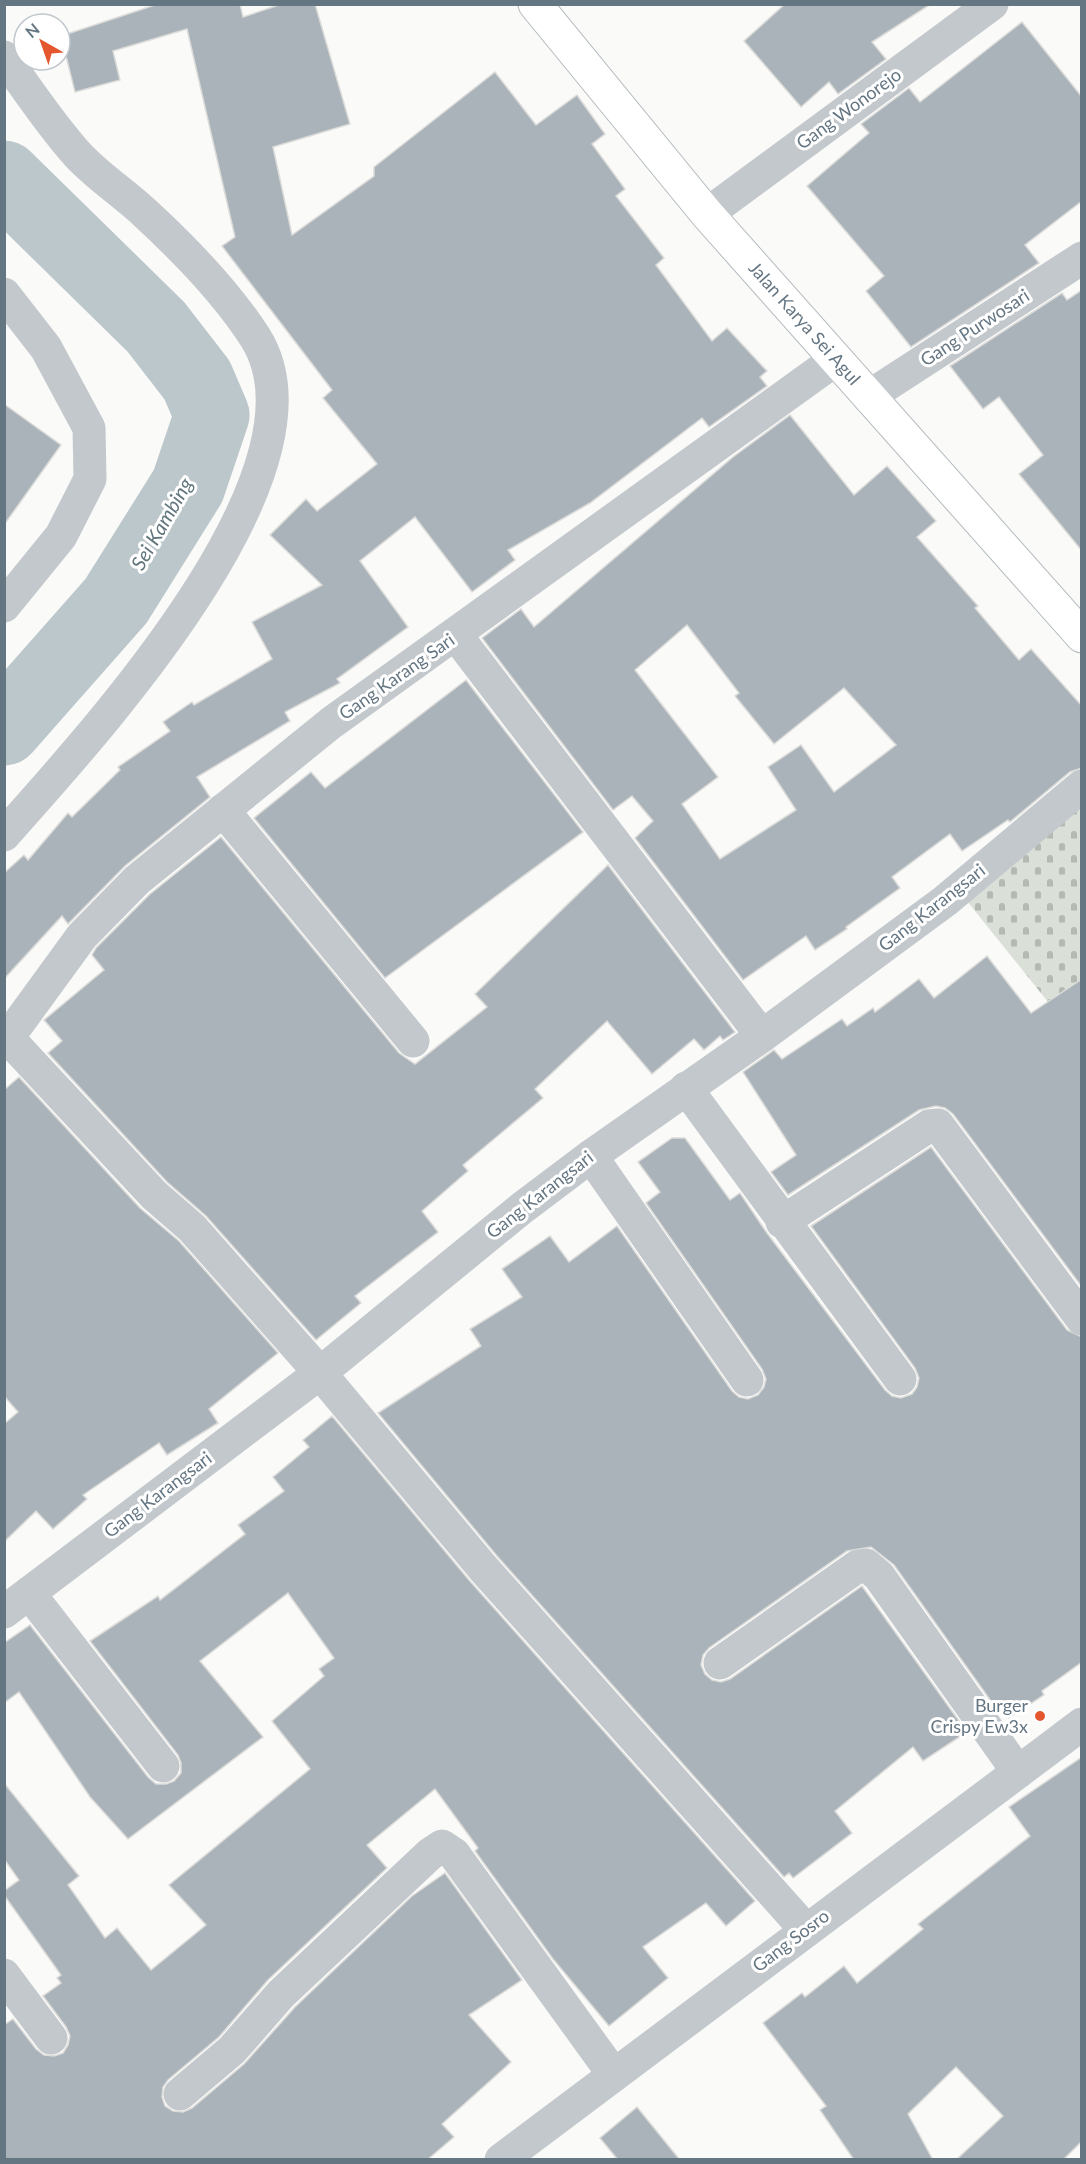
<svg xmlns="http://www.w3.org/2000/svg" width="1086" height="2164" font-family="Lato,sans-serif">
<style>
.cemetery{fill:url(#cemetery-stones)}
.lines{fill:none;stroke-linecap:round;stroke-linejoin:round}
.river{stroke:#bbc7cb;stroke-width:75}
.building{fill:#aab3b9;stroke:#dcdcda;stroke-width:1.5;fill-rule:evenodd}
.secondary-casing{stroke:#b3babf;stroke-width:35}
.minor{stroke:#c3c8cc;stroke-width:33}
.secondary{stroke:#fff;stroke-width:33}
.poi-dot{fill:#e4572e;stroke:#fff;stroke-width:2}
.labels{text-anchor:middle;stroke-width:6;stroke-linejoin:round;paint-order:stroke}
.street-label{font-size:18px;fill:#657683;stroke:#fff}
.poi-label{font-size:18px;fill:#657683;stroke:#fff;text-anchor:end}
.water-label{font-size:20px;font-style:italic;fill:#60757c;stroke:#fff}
</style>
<defs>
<pattern id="cemetery-stones" width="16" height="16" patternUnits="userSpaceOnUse" patternTransform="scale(1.5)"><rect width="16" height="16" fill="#dadfd7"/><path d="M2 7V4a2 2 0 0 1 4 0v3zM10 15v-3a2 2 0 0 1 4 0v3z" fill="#b4b9b4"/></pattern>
</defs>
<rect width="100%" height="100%" fill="#fafaf8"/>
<!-- cemetery -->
<path class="cemetery" d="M 1081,804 L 1081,1043 L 967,901 Z"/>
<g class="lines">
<!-- river -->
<path class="river" d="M 4,178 L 156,327 L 197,380 L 212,415 L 188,486 L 116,601 L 4,728"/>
</g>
<!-- building -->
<g class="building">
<path d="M 158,4 L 240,4 L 243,17 L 282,4 L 315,4 L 350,124 L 273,147 L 292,235 L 374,176 L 374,167 L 495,72 L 536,125 L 577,95 L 605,134 L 592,144 L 625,189 L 616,196 L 664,258 L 656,265 L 712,341 L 727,328 L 767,371 L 760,377 L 767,386 L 709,427 L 702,418 L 590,503 L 508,550 L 515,560 L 472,592 L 415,517 L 360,561 L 408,627 L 337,679 L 340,683 L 285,712 L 290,721 L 197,777 L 210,797 L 125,866 L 68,924 L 62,916 L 4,979 L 4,873 L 24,855 L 28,860 L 68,813 L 72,817 L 120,770 L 118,767 L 170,731 L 163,722 L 192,702 L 194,705 L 272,659 L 252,622 L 322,585 L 270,535 L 306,499 L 317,511 L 377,464 L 323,398 L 332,390 L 222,246 L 235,237 L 187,29 L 113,51 L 120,80 L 75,92 L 61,36 Z"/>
<path d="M 785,4 L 931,4 L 872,42 L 886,59 L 838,94 L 829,82 L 801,107 L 744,41 Z"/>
<path d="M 1022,22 L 1082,97 L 1082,201 L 1025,245 L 1039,263 L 911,347 L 866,291 L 884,276 L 807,186 L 869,133 L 861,124 L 909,88 L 920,102 Z"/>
<path d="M 1082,290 L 1082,551 L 1019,474 L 1043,455 L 999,397 L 983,409 L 950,366 L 1062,293 L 1067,300 Z"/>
<path d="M 4,404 L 61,445 L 4,525 Z"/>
<path d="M 790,415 L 854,495 L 887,466 L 936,521 L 917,537 L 978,606 L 975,608 L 1019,660 L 1031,649 L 1082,706 L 1082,768 L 1070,772 L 1010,822 L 1008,820 L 962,851 L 950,834 L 892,877 L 900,888 L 846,927 L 847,929 L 815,950 L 806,936 L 743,980 L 635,838 L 653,821 L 632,796 L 613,810 L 482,638 L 521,609 L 534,627 L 733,457 ZM 687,625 L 739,693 L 735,696 L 774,744 L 844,688 L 896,745 L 834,792 L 801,745 L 768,767 L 796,810 L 720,859 L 682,804 L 718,777 L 635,670 Z"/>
<path d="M 466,680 L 583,832 L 385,978 L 254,818 L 311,772 L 325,788 Z"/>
<path d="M 221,837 L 399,1053 L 415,1064 L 487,1007 L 475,994 L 608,865 L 735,1032 L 723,1040 L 720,1036 L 704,1050 L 694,1039 L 652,1074 L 607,1021 L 535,1089 L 543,1098 L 463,1165 L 468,1171 L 422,1211 L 438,1232 L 355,1296 L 361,1303 L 316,1340 L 206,1216 L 167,1182 L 48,1053 L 62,1041 L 44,1020 L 104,970 L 92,955 L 96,948 L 150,894 Z"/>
<path d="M 987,956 L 1031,1013 L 1082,979 L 1082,1287 L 953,1114 L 945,1108 L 936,1106 L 919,1110 L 788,1195 L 771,1172 L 796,1155 L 743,1072 L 774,1050 L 782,1059 L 842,1019 L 847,1026 L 873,1008 L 875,1012 L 919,979 L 934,998 Z"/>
<path d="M 19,1077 L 140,1208 L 179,1241 L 278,1353 L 209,1409 L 218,1423 L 167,1455 L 159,1443 L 83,1495 L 87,1499 L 53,1529 L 36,1511 L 4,1542 L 4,1424 L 18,1412 L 4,1396 L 4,1090 Z"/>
<path d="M 672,1138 L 685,1138 L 730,1200 L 740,1193 L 767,1233 L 885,1390 L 892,1396 L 901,1398 L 912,1394 L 917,1387 L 919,1378 L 915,1368 L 811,1226 L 931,1147 L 1067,1330 L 1082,1337 L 1082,1662 L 1042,1691 L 1044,1695 L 1009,1718 L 1003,1708 L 998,1711 L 894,1565 L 871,1547 L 847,1551 L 709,1648 L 703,1655 L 701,1665 L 705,1674 L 712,1680 L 721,1682 L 730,1679 L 862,1586 L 967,1732 L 923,1761 L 913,1747 L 835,1811 L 852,1833 L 793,1878 L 789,1873 L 784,1877 L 497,1556 L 378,1413 L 481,1346 L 470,1329 L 522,1297 L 502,1269 L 550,1236 L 569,1262 L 617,1226 L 732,1391 L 739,1397 L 748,1399 L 758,1395 L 764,1387 L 766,1379 L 762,1369 L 646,1203 L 660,1192 L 638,1162 Z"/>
<path d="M 332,1416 L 469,1580 L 755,1901 L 726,1926 L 706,1903 L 643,1947 L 668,1978 L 609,2026 L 553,1959 L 475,1851 L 478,1848 L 435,1789 L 367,1845 L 387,1868 L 268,1980 L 219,2037 L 168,2080 L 163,2087 L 162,2097 L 165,2106 L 173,2111 L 183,2112 L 192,2108 L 244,2064 L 295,2007 L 412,1896 L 445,1873 L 522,1980 L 469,2015 L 511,2062 L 442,2124 L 454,2137 L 427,2160 L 4,2160 L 4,2025 L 13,2019 L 36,2049 L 44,2055 L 54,2056 L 63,2053 L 68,2045 L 70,2036 L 66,2027 L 43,1996 L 61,1983 L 57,1978 L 61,1975 L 4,1895 L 4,1891 L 19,1880 L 4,1859 L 4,1783 L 79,1876 L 68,1885 L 105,1938 L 117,1928 L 151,1970 L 206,1925 L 169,1885 L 310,1769 L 272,1721 L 324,1676 L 319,1669 L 334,1658 L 288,1593 L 200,1661 L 263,1737 L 128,1839 L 90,1797 L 19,1692 L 4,1703 L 4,1643 L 30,1625 L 148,1777 L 156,1784 L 166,1784 L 174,1781 L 181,1773 L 181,1763 L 178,1755 L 90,1641 L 158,1596 L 160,1600 L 245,1534 L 238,1525 L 284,1491 L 273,1477 L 309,1447 L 303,1440 Z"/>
<path d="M 1082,1757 L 1082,2141 L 1063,2160 L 956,2160 L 1003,2116 L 956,2067 L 908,2114 L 933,2160 L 854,2160 L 820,2110 L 826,2106 L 763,2023 L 802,1993 L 805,1997 L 844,1966 L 857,1983 L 923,1929 L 918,1924 L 1030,1836 L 1009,1807 Z"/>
<path d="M 637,2107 L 680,2160 L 618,2160 L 600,2138 Z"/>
</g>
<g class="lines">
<defs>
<g id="secondary">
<path id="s1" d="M 535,4 L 707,214 L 1082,636"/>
</g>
</defs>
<!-- secondary casing -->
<use href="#secondary" class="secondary-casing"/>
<!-- minor -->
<g class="minor">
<path d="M 4,57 C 28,90 50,124 77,154 C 98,177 124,193 146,214 C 185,250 226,292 255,337 C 340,470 87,741 4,835"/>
<path d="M 707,214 L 992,4"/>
<path d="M 4,294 L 46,348 L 89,428 L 90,479 L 61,536 L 4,606"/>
<path d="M 868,397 L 1082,258"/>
<path d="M 456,635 L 762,1036"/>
<path d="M 223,810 L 413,1041"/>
<path d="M 8,1038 L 154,1195 L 192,1228 L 320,1373 L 483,1568 L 806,1930"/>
<path d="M 4,1043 L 82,936 L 137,880 L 331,723 L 835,360"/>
<path d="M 686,1088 L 900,1379"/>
<path d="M 591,1156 L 747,1380"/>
<path d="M 782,1222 L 929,1126 L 938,1125 L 1082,1319"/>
<path d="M 29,1593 L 163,1766"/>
<path d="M 4,1612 L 320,1373 L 522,1208 L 591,1156 L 762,1036 L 945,901 L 1082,786"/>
<path d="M 720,1663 L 858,1566 L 866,1565 L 879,1576 L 1018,1772"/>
<path d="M 4,1975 L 51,2038"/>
<path d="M 180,2094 L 232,2050 L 281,1994 L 430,1854 L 442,1846 L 454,1854 L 614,2075"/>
<path d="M 501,2160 L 1082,1724"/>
</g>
<!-- secondary -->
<use href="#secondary" class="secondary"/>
</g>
<!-- markers -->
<circle class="poi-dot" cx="1040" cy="1716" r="6"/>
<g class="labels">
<!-- street labels -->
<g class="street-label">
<text transform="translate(849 109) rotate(-36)" y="6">Gang Wonorejo</text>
<text dy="6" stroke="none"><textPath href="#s1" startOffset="418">Jalan Karya Sei Agul</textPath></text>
<text transform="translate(975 328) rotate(-33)" y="6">Gang Purwosari</text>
<text transform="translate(397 677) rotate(-35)" y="6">Gang Karang Sari</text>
<text transform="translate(932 908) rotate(-38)" y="6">Gang Karangsari</text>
<text transform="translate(540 1195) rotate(-38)" y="6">Gang Karangsari</text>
<text transform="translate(158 1495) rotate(-37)" y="6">Gang Karangsari</text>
<text transform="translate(791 1941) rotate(-37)" y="6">Gang Sosro</text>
</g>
<!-- poi labels -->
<g class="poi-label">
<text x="1028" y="1712">Burger<tspan x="1028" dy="21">Crispy Ew3x</tspan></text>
</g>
<!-- water labels -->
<g class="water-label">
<text transform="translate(162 524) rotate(-60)" y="7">Sei Kambing</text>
</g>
</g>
<!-- border -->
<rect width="1086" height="2164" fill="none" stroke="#657683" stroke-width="12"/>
<!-- north arrow -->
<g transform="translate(42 42) rotate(320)"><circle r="28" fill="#ffffff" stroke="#c1c8cd" stroke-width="1.5"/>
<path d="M0-4.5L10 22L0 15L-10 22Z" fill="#e4572e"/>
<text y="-9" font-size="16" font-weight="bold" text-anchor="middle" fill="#657683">N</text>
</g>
</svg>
